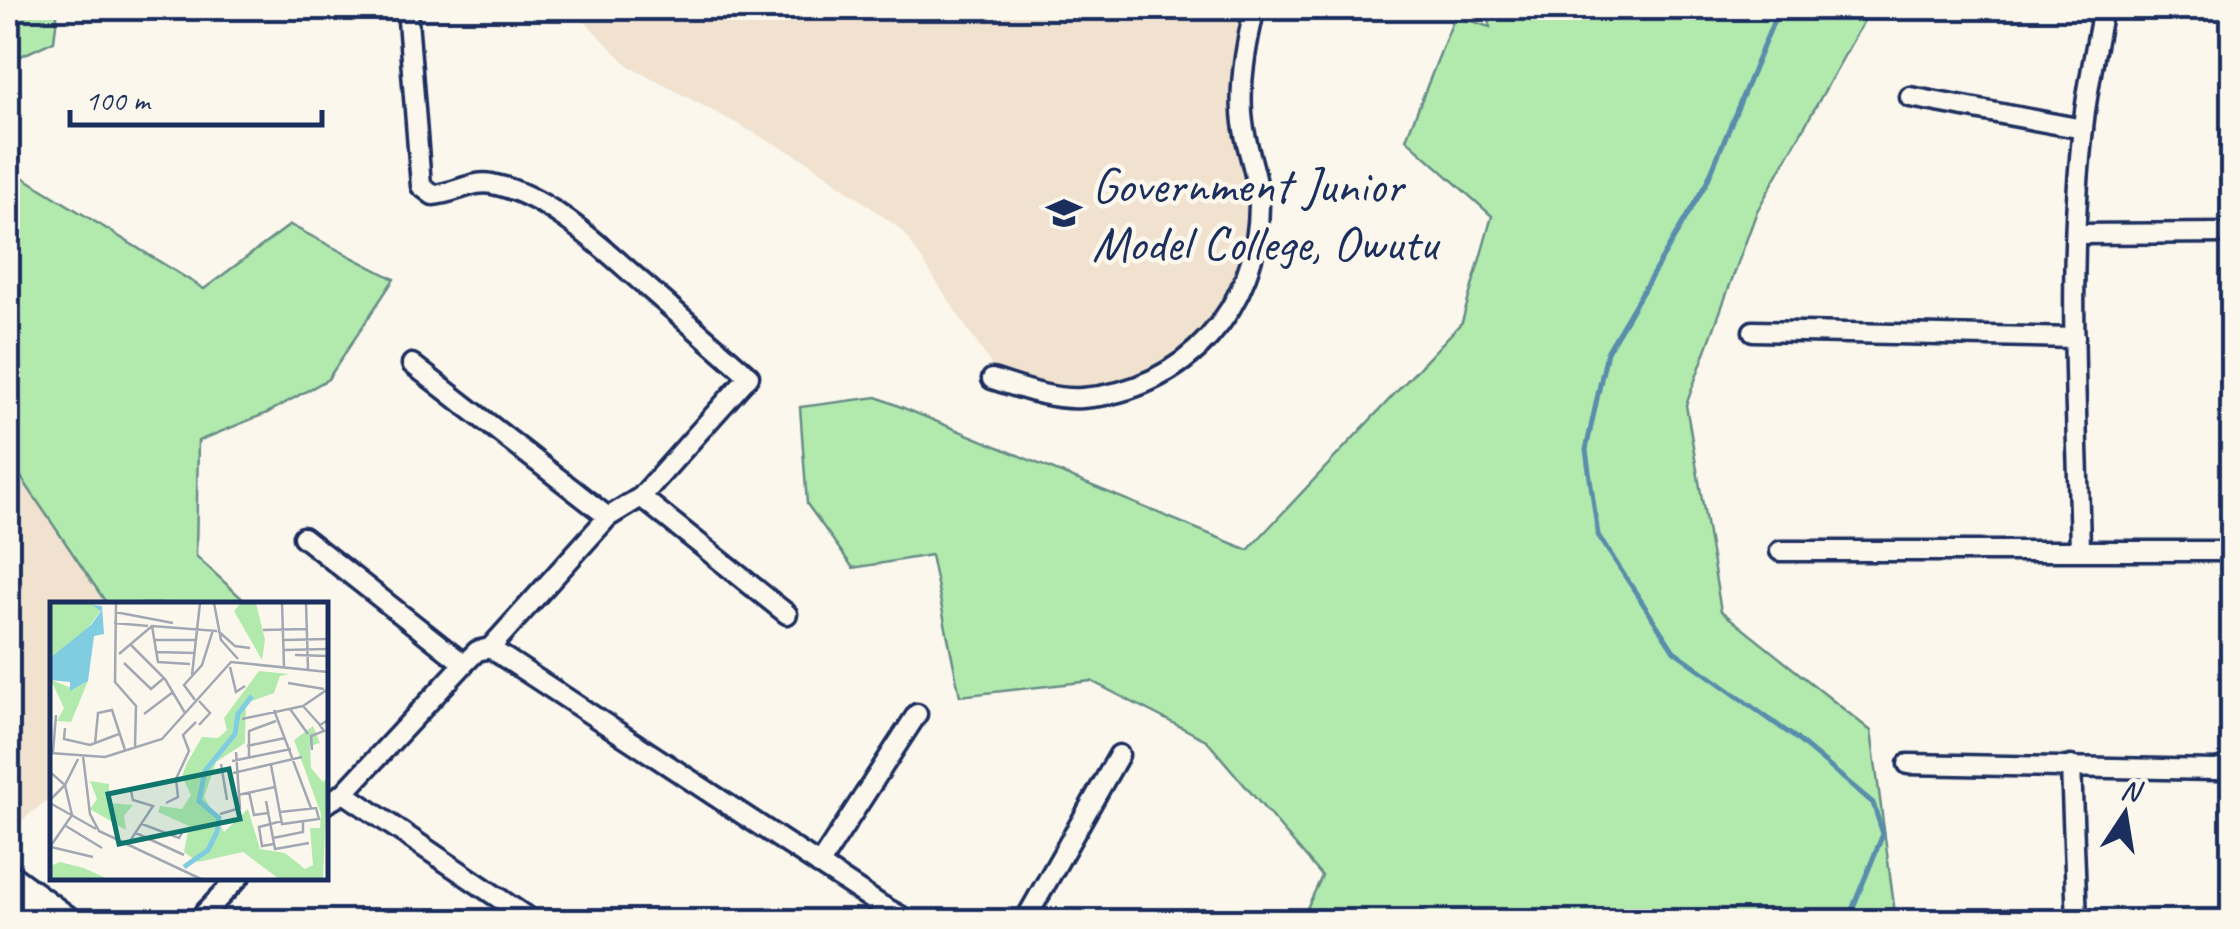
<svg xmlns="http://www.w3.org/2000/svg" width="2240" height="929" font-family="Caveat,sans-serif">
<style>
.built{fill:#f1e2cf}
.green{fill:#b2eaae;stroke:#668c86;stroke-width:2.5}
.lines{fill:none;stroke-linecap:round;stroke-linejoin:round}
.stream{stroke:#588dac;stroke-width:5}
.street-casing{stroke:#1b2f5e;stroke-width:25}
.primary-casing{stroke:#1b2f5e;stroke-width:35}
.street{stroke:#fbf7ec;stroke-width:18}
.primary{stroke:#fbf7ec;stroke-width:28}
.labels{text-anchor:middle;stroke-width:9;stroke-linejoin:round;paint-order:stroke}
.poi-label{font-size:50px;fill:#1b2f5e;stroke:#fbf7ec;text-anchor:start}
.inset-river{fill:none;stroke:#80cce0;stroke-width:5}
.inset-road{fill:none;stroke:#a1a7b3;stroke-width:2.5}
.view{fill:#0f766e;fill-opacity:0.15;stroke:#0f766e;stroke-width:5}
.inset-edge{fill:none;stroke:#1b2f5e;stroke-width:5}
</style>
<rect width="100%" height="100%" fill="#fbf7ec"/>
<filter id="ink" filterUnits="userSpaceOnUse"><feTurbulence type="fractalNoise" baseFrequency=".01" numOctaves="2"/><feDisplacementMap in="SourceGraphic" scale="20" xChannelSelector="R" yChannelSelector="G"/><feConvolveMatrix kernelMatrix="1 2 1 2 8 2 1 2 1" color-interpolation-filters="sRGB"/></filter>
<g filter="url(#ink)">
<!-- built -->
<g class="built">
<path d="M 571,8 L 1251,8 L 1245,19 L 1252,195 L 1248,242 L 1234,287 L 1213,322 L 1188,351 L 1155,372 L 1117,384 L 1071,388 L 1025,380 L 992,366 L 903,231 L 807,161 L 630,67 Z"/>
<path d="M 8,458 L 107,604 L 52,604 L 52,796 L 8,832 Z"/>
</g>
<!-- green -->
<g class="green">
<path d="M 8,8 L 58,8 L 54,41 L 8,62 Z"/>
<path d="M 1488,8 L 1871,8 L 1757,211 L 1686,405 L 1721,611 L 1871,731 L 1896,921 L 1301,921 L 1322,876 L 1206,740 L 1091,681 L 960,696 L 931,555 L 853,568 L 807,504 L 800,407 L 877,397 L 1248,550 L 1462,322 L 1492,216 L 1406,139 L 1455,16 L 1490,27 Z"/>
<path d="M 8,168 L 204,289 L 290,225 L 394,279 L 328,379 L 267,413 L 198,441 L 196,556 L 248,604 L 107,604 L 8,458 Z"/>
</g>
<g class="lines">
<!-- stream -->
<path class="stream" d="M 1779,8 L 1707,182 L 1607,352 L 1586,450 L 1598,535 L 1674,651 L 1793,736 L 1873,803 L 1883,834 L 1847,922"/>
<defs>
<g id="street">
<path d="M 1910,97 L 2083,129"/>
<path d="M 2076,234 L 2232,233"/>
<path d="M 1753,331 L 2075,338"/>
<path d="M 412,364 L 608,517"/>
<path d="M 992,379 C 1021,388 1051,400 1082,398 C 1185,391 1259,307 1259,204 C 1259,178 1248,154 1244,129 C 1237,91 1246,44 1255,8"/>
<path d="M 641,497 L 787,614"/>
<path d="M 303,537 L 464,664"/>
<path d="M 2080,550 C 2077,410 2067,268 2083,128 C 2087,88 2096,48 2103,8"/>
<path d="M 1780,551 L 2232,551"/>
<path d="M 490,648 L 882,906 L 911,922"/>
<path d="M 1908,764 L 2216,770 L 2232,766"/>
<path d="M 2071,766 L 2077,922"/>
<path d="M 344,793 L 534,922"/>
<path d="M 325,804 L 344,793 L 464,664 L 477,651 L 490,648 L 608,517 L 641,497 L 749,376 C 714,345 679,315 645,285 C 602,248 549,195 492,184 C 472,180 454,194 433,195 L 421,186 L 408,20"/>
<path d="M 819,865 L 917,714"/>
<path d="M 196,922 L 240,876"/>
<path d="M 1024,922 L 1119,755"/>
</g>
<g id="primary">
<path d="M 8,878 L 68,922"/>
<path d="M 8,907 L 29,922"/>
</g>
</defs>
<!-- street casing -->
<use href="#street" class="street-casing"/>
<!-- primary casing -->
<use href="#primary" class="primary-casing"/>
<!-- street -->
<use href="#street" class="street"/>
<!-- primary -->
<use href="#primary" class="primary"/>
</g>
</g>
<!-- icons -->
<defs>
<symbol id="school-bare" viewBox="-9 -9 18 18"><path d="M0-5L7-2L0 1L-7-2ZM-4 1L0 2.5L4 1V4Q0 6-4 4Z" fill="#1b2f5e" stroke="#fbf7ec" stroke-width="2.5" paint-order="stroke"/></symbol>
</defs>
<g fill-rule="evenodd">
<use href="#school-bare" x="1039" y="188" width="50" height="50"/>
</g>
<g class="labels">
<!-- poi labels -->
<g class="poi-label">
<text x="1092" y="202">Government Junior<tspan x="1092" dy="58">Model College, Owutu</tspan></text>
</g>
</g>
<!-- overview -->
<g transform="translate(50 602)">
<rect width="278" height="278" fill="#fbf7ec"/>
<path d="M 0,1 L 41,1 L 51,8 L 30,37 L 0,56 ZM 191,1 L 206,1 L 215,38 L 212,58 L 184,9 ZM 209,69 L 239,72 L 230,74 L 224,91 L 196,101 L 195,141 L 166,160 L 154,195 L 174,230 L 198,207 L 210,247 L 235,251 L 255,267 L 263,263 L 260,226 L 270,226 L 271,212 L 244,138 L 263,124 L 270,141 L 260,144 L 261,166 L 273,180 L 277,176 L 273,277 L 229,277 L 193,250 L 148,260 L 134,250 L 139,224 L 108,210 L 110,204 L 132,207 L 141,193 L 132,174 L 137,161 L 152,135 L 168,136 L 177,128 L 174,116 ZM 1,78 L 24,87 L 38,79 L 21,120 L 7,119 L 14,106 ZM 40,179 L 59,182 L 59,201 L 83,203 L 74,214 L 76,228 L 40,207 L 47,197 ZM 10,260 L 34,266 L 58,277 L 0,277 L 0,264 Z" fill="#b2eaae"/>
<path d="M 42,3 L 52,4 L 54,32 L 44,34 L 38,79 L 20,89 L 20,80 L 0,78 L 0,56 L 41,23 L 51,9 Z" fill="#80cce0"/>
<path class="inset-river" d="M 134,265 L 158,248 L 167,230 L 169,216 L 149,199 L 155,169 L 185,132 L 188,112 L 202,94"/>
<path class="inset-road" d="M 66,1 L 65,80 L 86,104 L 85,145M 164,1 L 171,38 L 188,57M 232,1 L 234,64M 256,1 L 258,67M 65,10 L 123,21M 64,21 L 98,24M 102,24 L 108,60 L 140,62M 213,28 L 256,27M 168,29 L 185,44 L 200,46M 104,38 L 147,38M 233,38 L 278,37M 80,42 L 115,77 L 135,111M 234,48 L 278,47M 106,50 L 144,51M 69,52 L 102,24 L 167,29M 245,53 L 278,54M 74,61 L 101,87 L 114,76M 180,65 L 186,90 L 195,84M 142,73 L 150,1M 238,81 L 274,87M 145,98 L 134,83 L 152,63 L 163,28M 149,99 L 160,111 L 149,123M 253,104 L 270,123 L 278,118M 240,107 L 258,132M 224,108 L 261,206M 94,112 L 123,90M 192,117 L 253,104 L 278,87M 15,126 L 14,137 L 40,143 L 69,132M 45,142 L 48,111 L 62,108 L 75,148M 197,144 L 235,136M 262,148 L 261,134 L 274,129 L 269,122M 3,150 L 6,113M 0,151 L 55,155 L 112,137 L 181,60 L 278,70M 33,154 L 40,212 L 49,229 L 151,277M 199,155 L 199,129 L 226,119M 182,159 L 241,147M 171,162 L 177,198M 221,163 L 232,222 L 269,217 L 266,206 L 230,210M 0,170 L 15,183 L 0,198M 183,171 L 252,155M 199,190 L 204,213 L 218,211M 188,193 L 225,185M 216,199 L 225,247 L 259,241M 0,201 L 46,227M 116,201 L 128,195 L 126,177 L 139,149 L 133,133 L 146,120M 170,212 L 190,206 L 186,150M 92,222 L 129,236 L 133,229M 16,224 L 52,246M 86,231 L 134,253M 223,236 L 253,230 L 253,219M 78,242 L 103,204 L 83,198 L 81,189M 224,242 L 212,244 L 209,225 L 232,219M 0,245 L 22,213 L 15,183 L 28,157M 1,245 L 43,255"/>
<path class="view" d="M 179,167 L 190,217 L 69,242 L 58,192 Z"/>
<rect width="278" height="278" class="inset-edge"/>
</g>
<!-- margin -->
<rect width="2240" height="929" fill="none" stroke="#fbf7ec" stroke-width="40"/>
<rect x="20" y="20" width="2200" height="889" fill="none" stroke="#1b2f5e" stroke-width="4" filter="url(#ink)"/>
<!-- north arrow -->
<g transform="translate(2125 814) rotate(12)" stroke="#fbf7ec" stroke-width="8" paint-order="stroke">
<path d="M0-8L18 38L0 25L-18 38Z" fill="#1b2f5e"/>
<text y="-15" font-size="28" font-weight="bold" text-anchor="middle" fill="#1b2f5e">N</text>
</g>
<!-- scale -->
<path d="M70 110v15h252v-15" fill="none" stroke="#1b2f5e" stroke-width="5"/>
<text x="85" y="110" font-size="30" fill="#1b2f5e" stroke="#fbf7ec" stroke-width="8" paint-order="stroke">100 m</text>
</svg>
